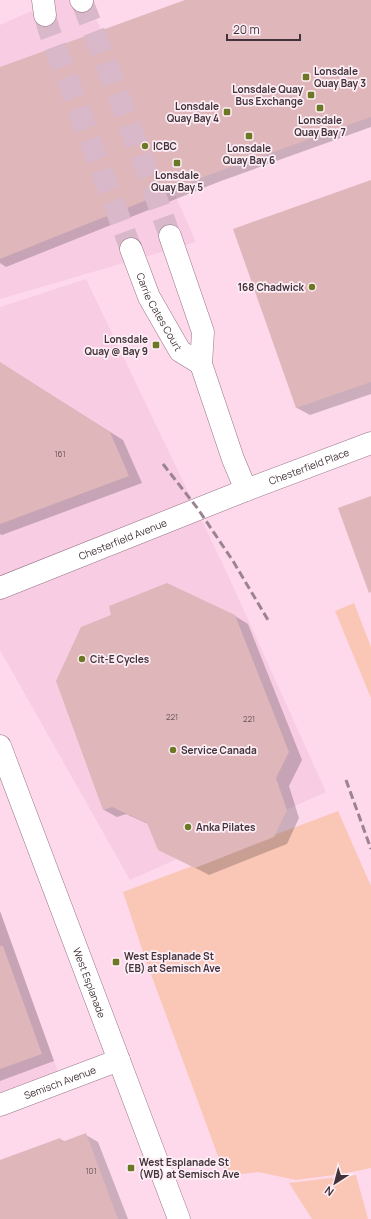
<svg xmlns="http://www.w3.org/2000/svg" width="371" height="1219" font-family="Manrope,sans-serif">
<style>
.built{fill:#f8cce3}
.green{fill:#fac7b7}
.shadow{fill:#0003}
.building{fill:#dfb6ba}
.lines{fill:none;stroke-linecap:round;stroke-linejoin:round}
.minor-tunnel{stroke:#d8b8c9;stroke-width:22;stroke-dasharray:22 11;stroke-linecap:butt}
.minor-casing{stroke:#967587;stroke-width:23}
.major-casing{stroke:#967587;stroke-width:23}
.minor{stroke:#fff;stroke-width:22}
.major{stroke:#fff;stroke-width:22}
.rail{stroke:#9c8390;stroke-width:3;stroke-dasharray:8 4;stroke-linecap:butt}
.poi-dot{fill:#6d7824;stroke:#fdeef5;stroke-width:1.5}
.labels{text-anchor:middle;stroke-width:3.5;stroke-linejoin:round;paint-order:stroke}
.number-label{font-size:8px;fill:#69545b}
.poi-label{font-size:10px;font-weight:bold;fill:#42333b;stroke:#fdeef5;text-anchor:start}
.street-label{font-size:10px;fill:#42333b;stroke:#fdeef5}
</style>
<rect width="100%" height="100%" fill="#fed9ec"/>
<!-- built -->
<g class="built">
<path d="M 56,0 L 88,0 L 196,242 L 0,299 L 0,25 Z"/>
<path d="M 86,279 L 227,573 L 326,792 L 130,880 L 0,650 L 0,307 Z"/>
<path d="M 0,911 L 58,1072 L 0,1094 Z"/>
</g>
<!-- green -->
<g class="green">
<path d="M 354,603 L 371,647 L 371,698 L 335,611 Z"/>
<path d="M 338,811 L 371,886 L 371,1168 L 342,1174 L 296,1180 L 258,1172 L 227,1176 L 218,1156 L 145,958 L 123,892 Z"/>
<path d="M 356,1175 L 368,1219 L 312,1219 L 289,1183 Z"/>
</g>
<!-- shadow -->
<g class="shadow">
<path d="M 188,0 L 371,0 L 371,127 L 221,181 L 6,267 L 0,263 L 0,68 Z"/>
<path d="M 371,181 L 371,394 L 310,415 L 297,408 L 234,230 Z"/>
<path d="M 0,363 L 123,440 L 142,483 L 2,535 L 0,534 Z"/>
<path d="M 235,616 L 248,624 L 302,760 L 289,786 L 299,818 L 287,844 L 209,875 L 159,849 L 148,824 L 126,814 L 117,817 L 104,810 Z"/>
<path d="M 0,911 L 54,1061 L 0,1081 Z"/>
<path d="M 86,1135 L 98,1142 L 128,1219 L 0,1219 L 0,1161 L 60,1139 L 66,1142 Z"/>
</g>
<!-- building -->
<g class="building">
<path d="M 185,0 L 371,0 L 371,117 L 209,175 L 0,259 L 0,67 Z"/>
<path d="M 371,180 L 371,382 L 296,408 L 233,229 Z"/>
<path d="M 0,362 L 110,432 L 129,476 L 0,524 Z"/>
<path d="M 371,496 L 371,592 L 369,593 L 338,508 Z"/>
<path d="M 167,583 L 235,615 L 289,752 L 276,778 L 287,810 L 274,837 L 195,868 L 158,850 L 147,823 L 112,807 L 103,810 L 56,681 L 81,627 L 111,615 L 109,606 Z"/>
<path d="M 0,946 L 3,946 L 42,1054 L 0,1069 Z"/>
<path d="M 86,1133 L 118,1219 L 0,1219 L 0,1160 L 60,1138 L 62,1142 Z"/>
</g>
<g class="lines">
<!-- minor-tunnel -->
<g class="minor-tunnel">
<path d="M 82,1 L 129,123 L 170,236"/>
<path d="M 45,15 L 49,30 L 131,249"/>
</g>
<defs>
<g id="minor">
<path d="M 43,0 L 45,15"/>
<path d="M 81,0 L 82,1"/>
<path d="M 170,236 L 203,332 L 201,364 L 233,459 L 246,490"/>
<path id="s1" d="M 131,249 L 149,297 L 180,351 L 201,364"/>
<path id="s2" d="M 0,588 L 246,490 L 371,443"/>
<path id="s3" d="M 0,1105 L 119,1060"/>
</g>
<g id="major">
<path id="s4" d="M 0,746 L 179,1219"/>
</g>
</defs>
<!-- minor casing -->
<use href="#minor" class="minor-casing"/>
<!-- major casing -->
<use href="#major" class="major-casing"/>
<!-- minor -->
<use href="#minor" class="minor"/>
<!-- major -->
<use href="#major" class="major"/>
<!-- rail -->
<g class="rail">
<path d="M 163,464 L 198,509 L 233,561 L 268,620"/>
<path d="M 346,780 L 371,849"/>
</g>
</g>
<!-- markers -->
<g class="poi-dot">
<rect x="302" y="73" width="8" height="8" rx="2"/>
<rect x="307" y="91" width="8" height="8" rx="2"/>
<rect x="316" y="104" width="8" height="8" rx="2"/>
<rect x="223" y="108" width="8" height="8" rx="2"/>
<rect x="245" y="132" width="8" height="8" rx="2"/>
<circle cx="145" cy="146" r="4"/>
<rect x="173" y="159" width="8" height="8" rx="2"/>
<circle cx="312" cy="287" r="4"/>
<rect x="152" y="341" width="8" height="8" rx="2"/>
<circle cx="82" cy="659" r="4"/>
<circle cx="173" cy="750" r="4"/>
<circle cx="188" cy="827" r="4"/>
<rect x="112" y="958" width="8" height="8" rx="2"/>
<rect x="127" y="1164" width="8" height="8" rx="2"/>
</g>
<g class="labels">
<!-- number labels -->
<g class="number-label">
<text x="60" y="457">161</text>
<text x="172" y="720">221</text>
<text x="249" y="722">221</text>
<text x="91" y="1174">101</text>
</g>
<!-- poi labels -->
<g class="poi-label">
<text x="314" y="75">Lonsdale<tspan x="314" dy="12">Quay Bay 3</tspan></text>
<text x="303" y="93" text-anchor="end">Lonsdale Quay<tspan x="303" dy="12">Bus Exchange</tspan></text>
<text x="219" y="110" text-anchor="end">Lonsdale<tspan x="219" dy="12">Quay Bay 4</tspan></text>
<text x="320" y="124" text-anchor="middle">Lonsdale<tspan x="320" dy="12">Quay Bay 7</tspan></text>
<text x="153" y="150">ICBC</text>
<text x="249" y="152" text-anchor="middle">Lonsdale<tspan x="249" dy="12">Quay Bay 6</tspan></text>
<text x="177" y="179" text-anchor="middle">Lonsdale<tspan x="177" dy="12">Quay Bay 5</tspan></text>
<text x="304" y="291" text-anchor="end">168 Chadwick</text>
<text x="148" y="343" text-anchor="end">Lonsdale<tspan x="148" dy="12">Quay @ Bay 9</tspan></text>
<text x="90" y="663">Cit-E Cycles</text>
<text x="181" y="754">Service Canada</text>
<text x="196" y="831">Anka Pilates</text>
<text x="124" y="960">West Esplanade St<tspan x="124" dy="12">(EB) at Semisch Ave</tspan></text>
<text x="139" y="1166">West Esplanade St<tspan x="139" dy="12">(WB) at Semisch Ave</tspan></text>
</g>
<!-- street labels -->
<g class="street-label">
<text dy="4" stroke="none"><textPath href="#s1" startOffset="69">Carrie Cates Court</textPath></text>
<text dy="4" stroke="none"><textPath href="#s2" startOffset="332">Chesterfield Place</textPath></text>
<text dy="4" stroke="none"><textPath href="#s2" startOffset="132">Chesterfield Avenue</textPath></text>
<text dy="4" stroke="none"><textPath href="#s4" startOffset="253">West Esplanade</textPath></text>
<text dy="4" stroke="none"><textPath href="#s3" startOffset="64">Semisch Avenue</textPath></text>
</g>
</g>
<!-- north arrow -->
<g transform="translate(335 1183) rotate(216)" stroke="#fdeef5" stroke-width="3" paint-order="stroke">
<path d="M0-3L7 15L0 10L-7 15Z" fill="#42333b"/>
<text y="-6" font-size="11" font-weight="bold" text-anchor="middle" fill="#42333b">N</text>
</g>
<!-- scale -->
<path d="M227 34v6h73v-6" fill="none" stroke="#42333b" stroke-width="2"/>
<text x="233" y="34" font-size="12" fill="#42333b" stroke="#fdeef5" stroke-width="3" paint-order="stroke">20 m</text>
</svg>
